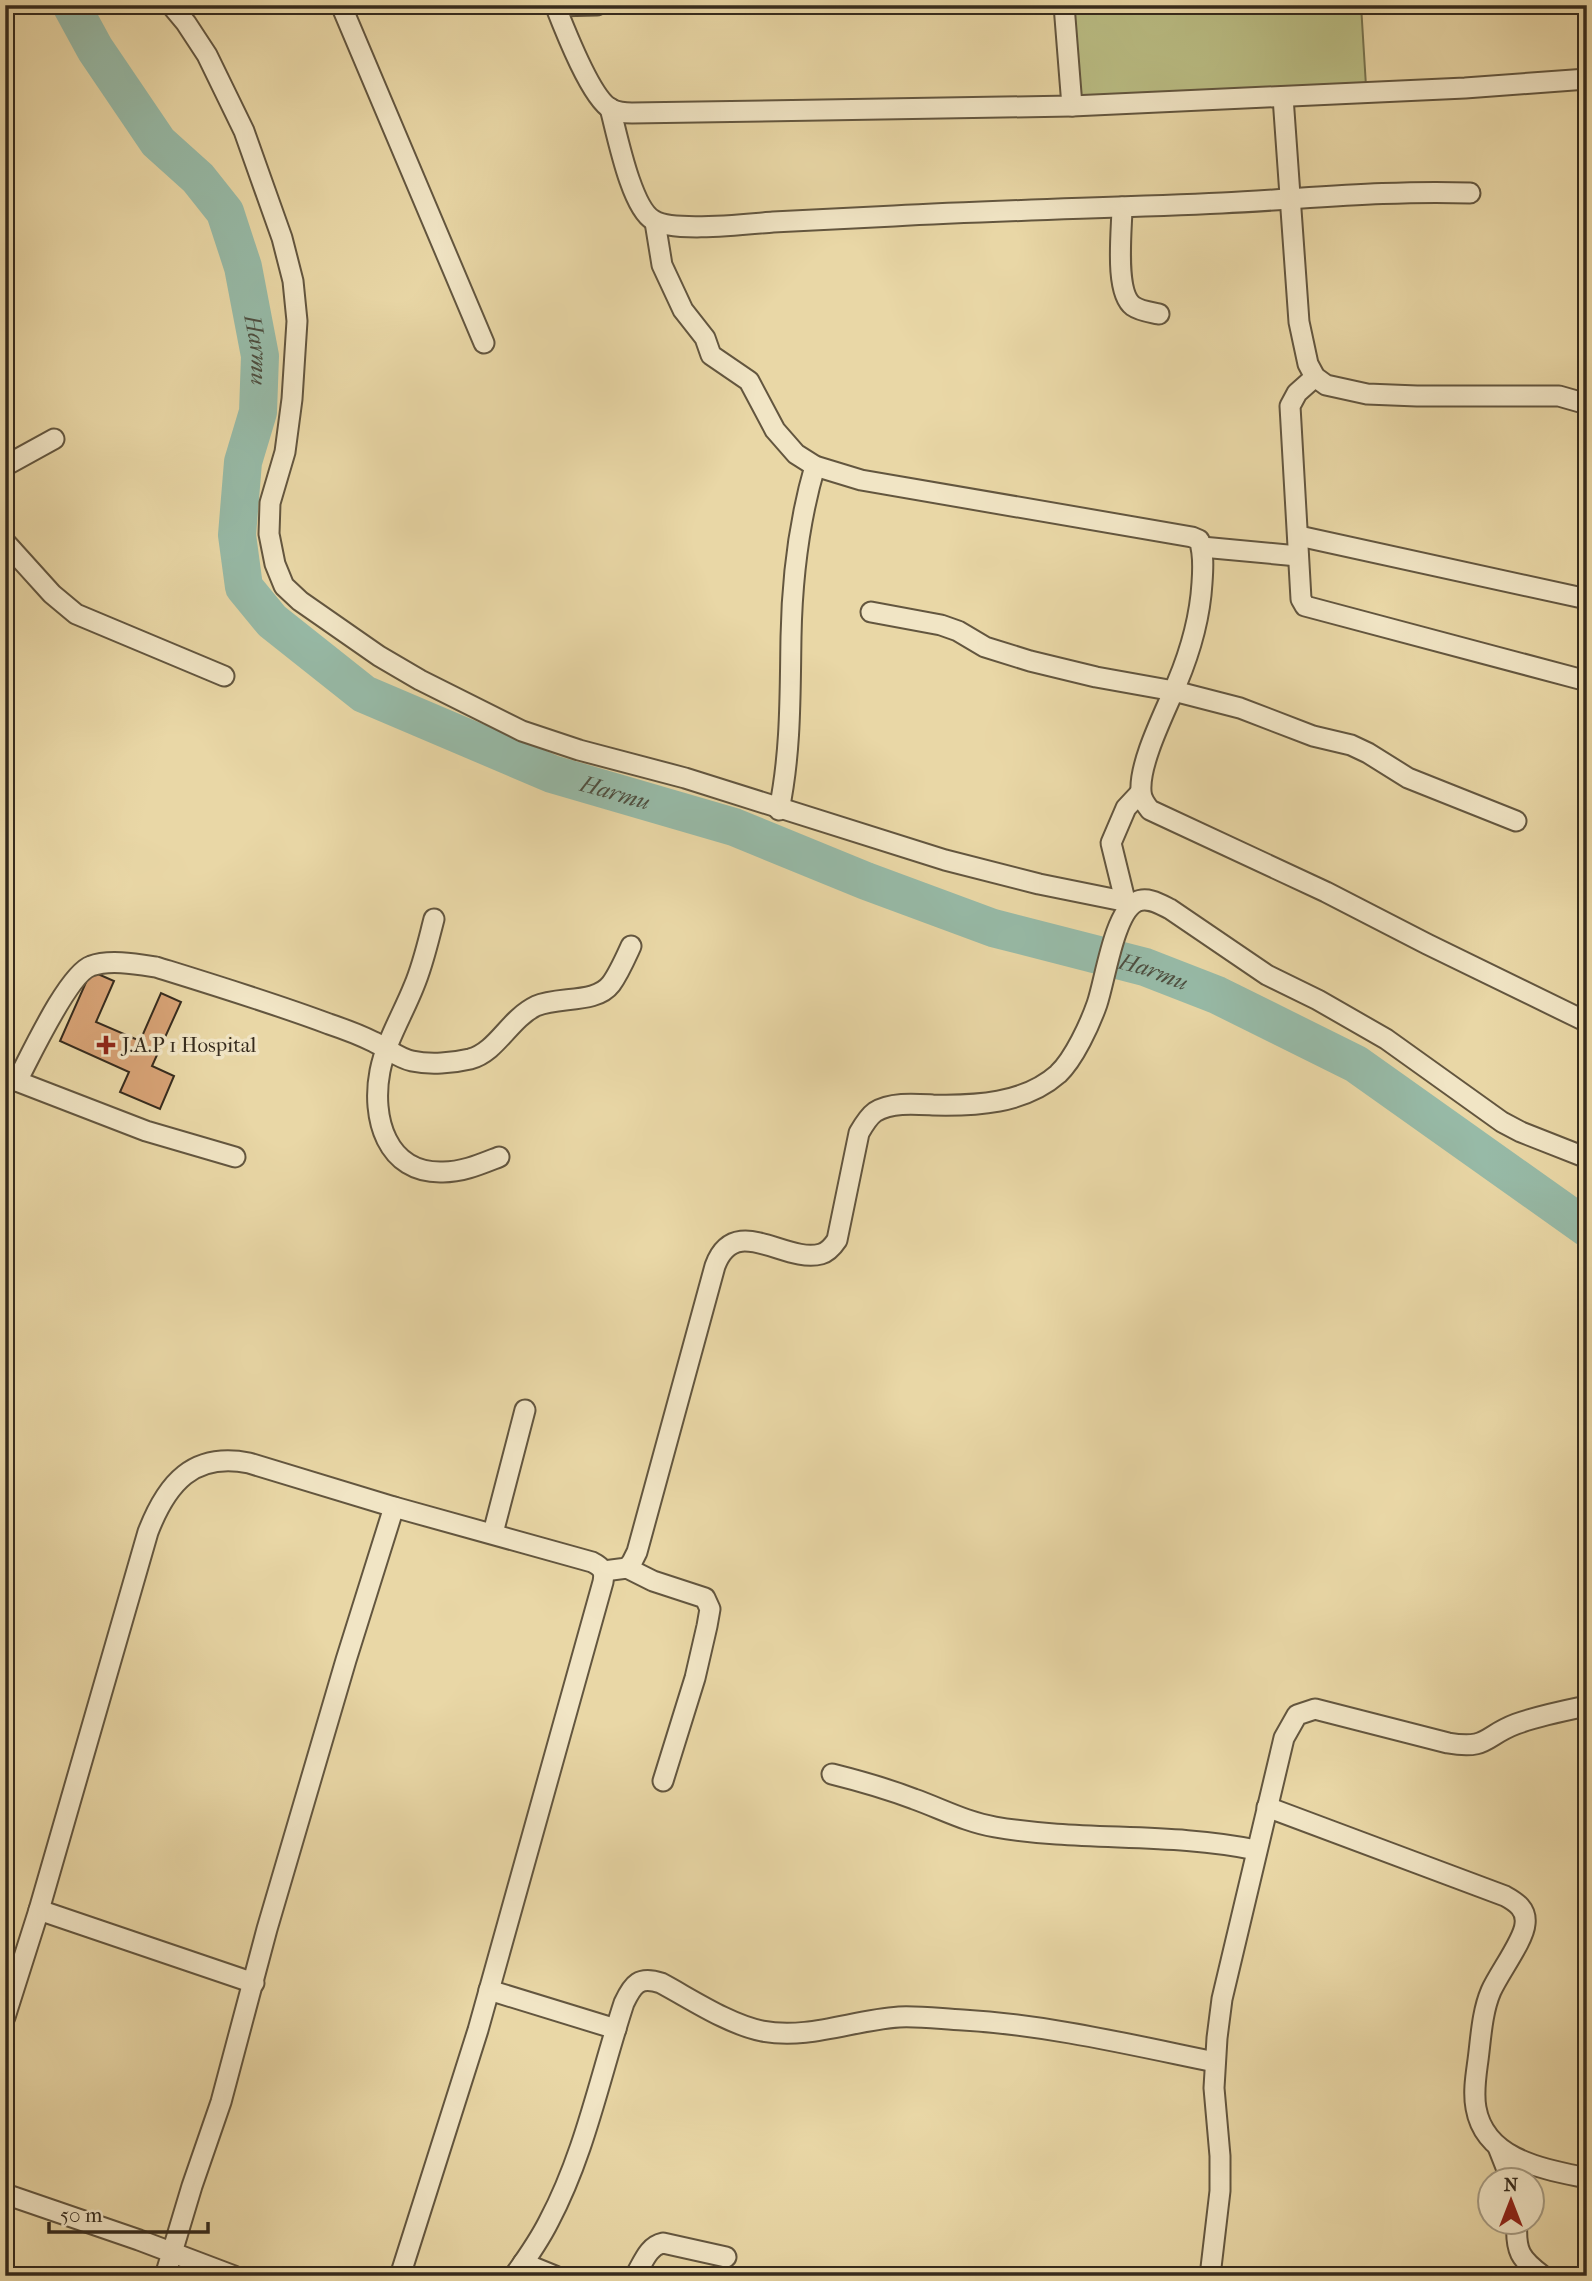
<svg xmlns="http://www.w3.org/2000/svg" width="1592" height="2281" font-family="'IM FELL French Canon',serif">
<style>
.green{fill:#babd84;stroke:#787450;stroke-width:2}
.lines{fill:none;stroke-linecap:round;stroke-linejoin:round}
.river{stroke:#97baa7;stroke-width:38}
.building{fill:#d8a376;stroke:#362b1d;stroke-width:2}
.street-casing{stroke:#63563f;stroke-width:23}
.street{stroke:#f1e5c5;stroke-width:19}
.poi-dot{fill:#8f2418;stroke:#f1e5c5;stroke-width:2.5}
.labels{text-anchor:middle;stroke-width:7;stroke-linejoin:round;paint-order:stroke}
.poi-label{font-size:21px;fill:#362b1d;stroke:#f1e5c5;text-anchor:start}
.water-label{font-size:23px;font-style:italic;fill:#4e4f40;stroke:#f1e5c5}
</style>
<rect width="100%" height="100%" fill="#e9d7a6"/>
<filter id="stains"><feTurbulence type="fractalNoise" baseFrequency=".00286" numOctaves="4"/><feColorMatrix values="0 0 0 0 .2 0 0 0 0 .09 0 0 0 0 .02 0 0 0 .5 -.17"/></filter>
<radialGradient id="worn" r=".72"><stop offset=".6" stop-color="#630" stop-opacity="0"/><stop offset="1" stop-color="#630" stop-opacity=".3"/></radialGradient>
<!-- green -->
<path class="green" d="M 1065,5 L 1361,5 L 1366,86 L 1070,97 Z"/>
<g class="lines">
<!-- river -->
<path class="river" id="s1" d="M 71,5 L 95,49 L 158,142 L 198,178 L 225,212 L 243,267 L 260,356 L 258,412 L 243,462 L 237,535 L 244,587 L 272,621 L 364,694 L 552,774 L 734,827 L 866,881 L 993,928 L 1145,967 L 1217,995 L 1356,1064 L 1587,1228"/>
</g>
<!-- building -->
<path class="building" d="M 91,971 L 114,981 L 96,1022 L 140,1041 L 161,993 L 181,1002 L 152,1066 L 174,1076 L 160,1109 L 120,1092 L 129,1072 L 60,1041 Z"/>
<g class="lines">
<defs>
<g id="street">
<path d="M 171,5 L 186,23 L 207,55 L 244,131 L 282,238 L 293,281 L 297,321 L 292,399 L 285,452 L 270,503 L 269,534 L 275,564 L 284,586 L 300,601 L 379,656 L 420,680 L 522,731 L 579,750 L 685,778 L 945,860 L 1039,884 L 1133,903"/>
<path d="M 341,5 L 484,343"/>
<path d="M 555,5 C 564,28 591,98 611,109 C 617,112 625,113 632,113 L 1072,106 L 1465,88 L 1587,79"/>
<path d="M 1064,5 L 1072,106"/>
<path d="M 555,6 L 597,5"/>
<path d="M 1283,97 L 1299,322 L 1308,364 L 1315,377 L 1326,385 L 1367,394 L 1417,396 L 1559,396 L 1587,404"/>
<path d="M 610,108 C 617,134 631,207 653,220 C 673,233 747,224 773,222 C 814,220 854,218 894,216 C 1004,210 1113,208 1222,203 C 1305,199 1387,190 1470,193"/>
<path d="M 1122,207 C 1122,229 1114,292 1133,306 C 1140,311 1150,312 1159,314"/>
<path d="M 655,222 L 662,265 L 683,310 L 705,338 L 711,355 L 749,381 L 775,430 L 796,454 L 815,466 L 861,480 L 1192,537 L 1199,540 C 1204,553 1203,569 1202,583 C 1200,617 1190,652 1177,683 C 1166,710 1139,762 1141,791 C 1141,798 1145,804 1150,810 L 1326,892 L 1427,944 L 1587,1022"/>
<path d="M 1315,377 L 1297,393 L 1290,406 L 1301,599 L 1305,606 L 1587,681"/>
<path d="M 5,466 L 54,439"/>
<path d="M 1299,536 L 1587,599"/>
<path d="M 5,542 L 52,594 L 76,614 L 224,676"/>
<path d="M 1202,547 L 1298,556"/>
<path d="M 871,612 L 941,625 L 958,631 L 985,647 L 1030,661 L 1096,677 L 1174,691 L 1240,708 L 1313,736 L 1351,745 L 1368,753 L 1408,778 L 1516,821"/>
<path d="M 779,810 C 791,752 790,695 791,637 C 792,580 799,521 815,466"/>
<path d="M 1125,900 L 1111,843 L 1126,808 L 1140,793"/>
<path d="M 434,919 C 428,942 423,965 414,986 C 403,1014 386,1041 380,1071 C 371,1117 386,1174 443,1172 C 463,1172 481,1164 499,1157"/>
<path d="M 6,1077 L 146,1131 L 235,1157"/>
<path d="M 17,1081 C 30,1057 68,974 91,966 C 109,959 137,964 156,967 C 214,985 273,1003 329,1024 C 344,1029 360,1035 374,1042 C 387,1048 398,1058 412,1061 C 430,1065 453,1063 470,1059 C 497,1052 509,1019 536,1006 C 559,996 596,1004 611,984 C 619,973 625,959 631,946"/>
<path d="M 493,1533 L 525,1410"/>
<path d="M 627,1568 L 653,1581 L 705,1598 L 710,1609 L 707,1626 L 695,1678 L 663,1781"/>
<path d="M 604,1571 L 627,1568 L 632,1562 L 637,1552 L 715,1266 C 735,1212 785,1264 821,1254 C 828,1252 833,1246 837,1240 L 859,1133 C 863,1126 868,1117 875,1112 C 891,1102 915,1104 933,1105 C 975,1106 1024,1104 1058,1074 C 1074,1059 1090,1024 1097,1004 C 1105,981 1114,913 1136,902 C 1147,896 1160,904 1170,909 L 1267,975 L 1318,1000 L 1386,1039 L 1502,1122 L 1521,1132 L 1587,1158"/>
<path d="M 832,1774 C 860,1781 888,1789 914,1799 C 942,1809 966,1822 995,1827 C 1082,1842 1170,1832 1256,1850"/>
<path d="M 1267,1807 L 1505,1896 C 1516,1902 1527,1909 1525,1924 C 1524,1940 1499,1973 1491,1991 C 1482,2012 1481,2037 1478,2060 C 1476,2075 1473,2092 1476,2108 C 1485,2160 1544,2169 1587,2178"/>
<path d="M 39,1910 L 254,1983"/>
<path d="M 489,1990 L 616,2029"/>
<path d="M 5,2017 L 39,1910 L 148,1532 C 167,1483 193,1452 249,1463 L 394,1507 L 592,1562 C 602,1567 605,1571 603,1582 L 478,2030 L 400,2276"/>
<path d="M 1498,2147 L 1511,2180"/>
<path d="M 5,2194 L 139,2240 L 234,2276"/>
<path d="M 1517,2222 C 1515,2251 1520,2259 1543,2276"/>
<path d="M 523,2263 L 555,2276"/>
<path d="M 165,2276 L 192,2186 L 221,2102 L 267,1929 L 346,1660 L 394,1507"/>
<path d="M 514,2276 C 527,2258 539,2241 549,2221 C 585,2153 600,2076 624,2003 C 633,1984 639,1976 661,1983 C 691,1999 728,2024 762,2031 C 808,2040 853,2020 899,2017 C 920,2016 942,2019 963,2020 C 1048,2025 1132,2045 1215,2062"/>
<path d="M 635,2276 C 643,2263 648,2246 663,2243 L 726,2257"/>
<path d="M 1210,2276 L 1220,2191 L 1220,2156 L 1214,2088 L 1217,2038 L 1222,1999 L 1284,1738 L 1297,1715 L 1315,1709 L 1448,1743 C 1488,1750 1484,1736 1516,1724 C 1538,1716 1563,1711 1587,1706"/>
</g>
</defs>
<!-- street casing -->
<use href="#street" class="street-casing"/>
<!-- street -->
<use href="#street" class="street"/>
</g>
<!-- markers -->
<path class="poi-dot" d="M102.5 1034.5h7v7h7v7h-7v7h-7v-7h-7v-7h7z"/>
<g class="labels">
<!-- poi labels -->
<g class="poi-label">
<text x="122" y="1052">J.A.P 1 Hospital</text>
</g>
<!-- water labels -->
<g class="water-label">
<text dy="8" stroke="none"><textPath href="#s1" startOffset="402">Harmu</textPath></text>
<text dy="8" stroke="none"><textPath href="#s1" startOffset="1074">Harmu</textPath></text>
<text dy="8" stroke="none"><textPath href="#s1" startOffset="1642">Harmu</textPath></text>
</g>
</g>
<!-- margin -->
<rect width="1592" height="2281" fill="none" stroke="#e9d7a6" stroke-width="28"/>
<rect x="7" y="7" width="1578" height="2267" fill="none" stroke="#362b1d" stroke-width="3.5"/>
<rect x="14" y="14" width="1564" height="2253" fill="none" stroke="#362b1d" stroke-width="2"/>
<!-- north arrow -->
<g transform="translate(1511 2201)"><circle r="33" fill="#f1e5c5" stroke="#a69b82" stroke-width="2"/>
<path d="M0-5L12 26L0 18L-12 26Z" fill="#8f2418"/>
<text y="-10" font-size="19" font-weight="bold" text-anchor="middle" fill="#362b1d">N</text>
</g>
<!-- scale -->
<path d="M49 2222v10h159v-10" fill="none" stroke="#362b1d" stroke-width="3.5"/>
<text x="60" y="2222" font-size="21" fill="#362b1d" stroke="#f1e5c5" stroke-width="5" paint-order="stroke">50 m</text>
<rect width="100%" height="100%" filter="url(#stains)"/>
<rect width="100%" height="100%" fill="url(#worn)"/>
</svg>
